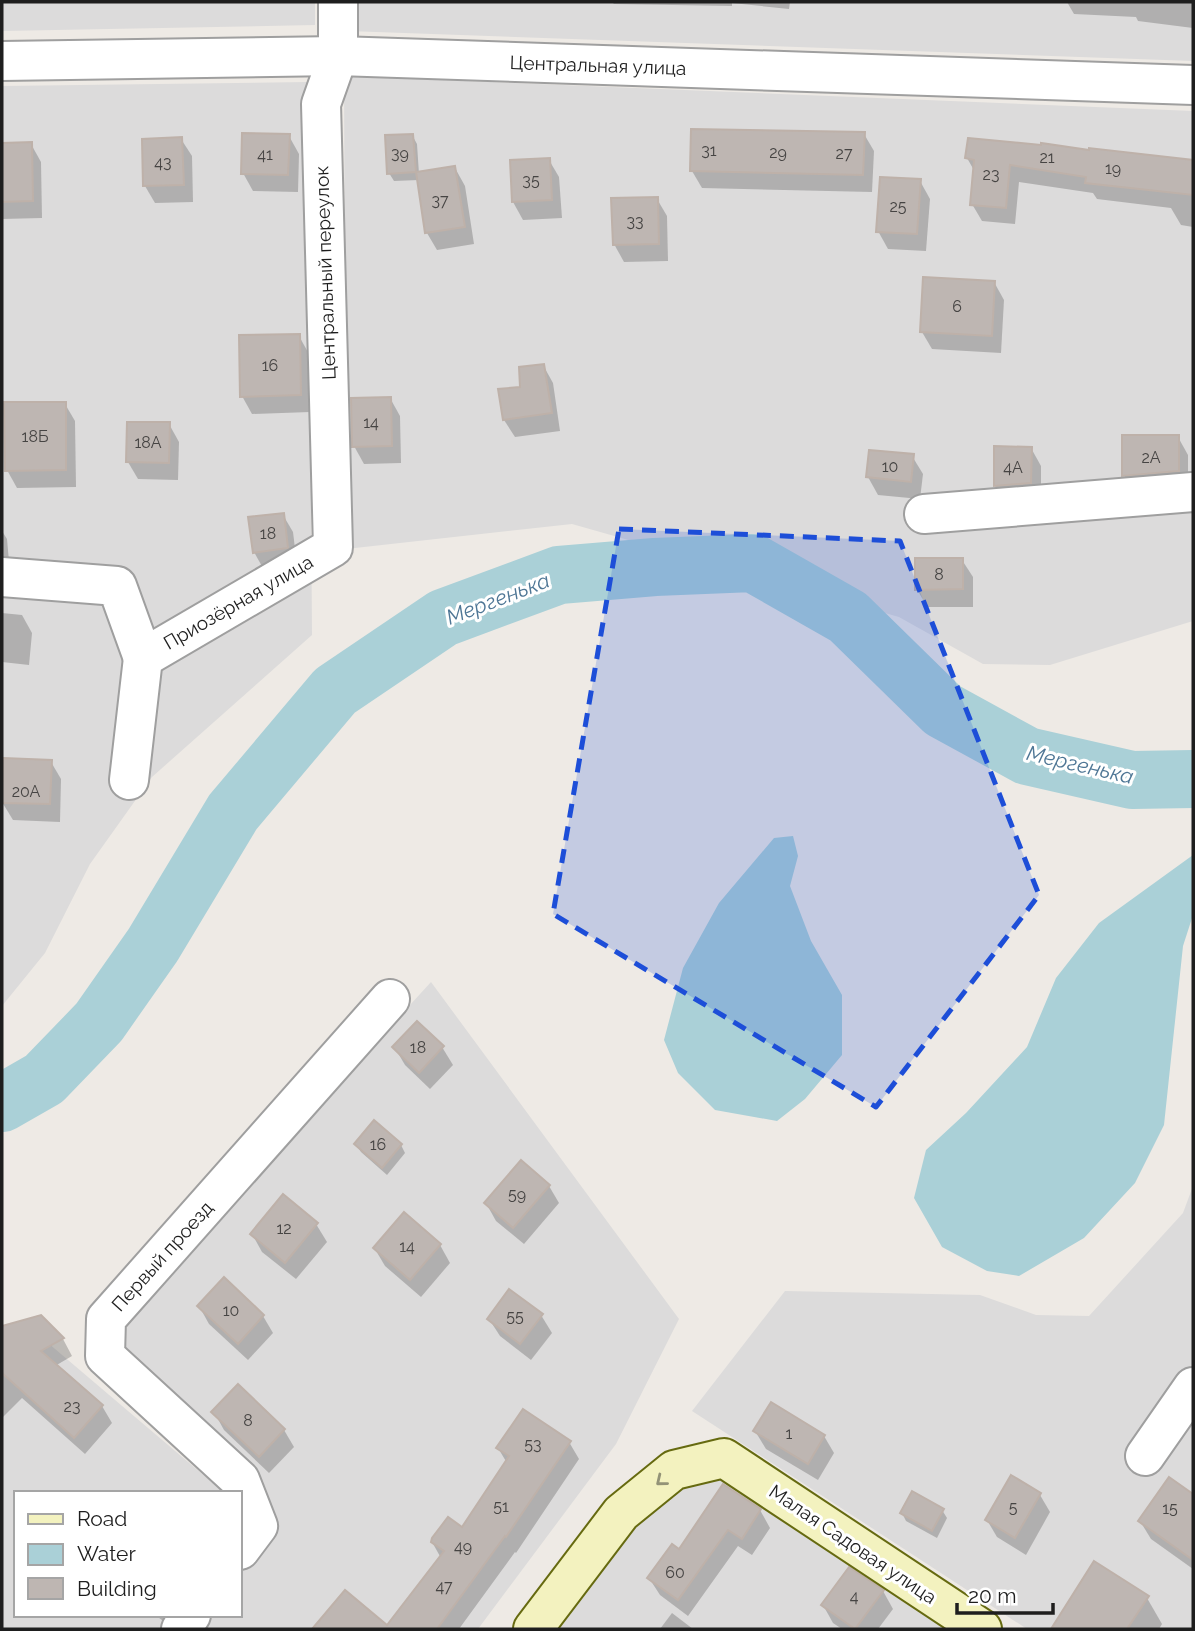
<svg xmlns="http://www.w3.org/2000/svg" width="1195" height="1631" font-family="Raleway,sans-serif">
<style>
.residential{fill:#dcdbdb}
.water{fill:#aad0d7}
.shadow{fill:#0003}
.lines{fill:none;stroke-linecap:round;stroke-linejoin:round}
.river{stroke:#aad0d7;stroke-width:58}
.building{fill:#beb6b2;stroke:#beb1a9;stroke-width:2}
.street-casing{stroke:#9f9f9f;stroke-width:42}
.secondary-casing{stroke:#666a10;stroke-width:42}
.street{stroke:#fff;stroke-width:38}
.secondary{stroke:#f3f2bf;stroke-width:38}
.oneway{stroke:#939377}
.marked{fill:#1d4ed8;fill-opacity:0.2;stroke:#1d4ed8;stroke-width:5;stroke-dasharray:14 9;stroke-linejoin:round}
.labels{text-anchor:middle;stroke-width:6;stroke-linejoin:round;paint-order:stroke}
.number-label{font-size:16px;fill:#464443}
.street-label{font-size:19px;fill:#1e1e1e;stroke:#fff}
.water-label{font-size:21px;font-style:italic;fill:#4e7695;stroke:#fff}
</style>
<rect width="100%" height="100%" fill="#eeeae5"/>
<!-- residential -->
<g class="residential">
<path d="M 2,2 L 315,2 L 315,25 L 2,31 Z"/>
<path d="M 348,2 L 1193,2 L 1193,61 L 348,31 Z"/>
<path d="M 344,76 L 1193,111 L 1193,621 L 1050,665 L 983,664 L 899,617 L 572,524 L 346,549 Z"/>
<path d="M 308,82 L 312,635 L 152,777 L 90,864 L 45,953 L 2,1006 L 2,86 Z"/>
<path d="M 431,982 L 679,1319 L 616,1444 L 478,1629 L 189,1629 L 200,1615 L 240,1615 L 240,1561 L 268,1523 L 119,1354 L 118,1325 Z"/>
<path d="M 1193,1186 L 1193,1629 L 1027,1629 L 692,1411 L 785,1291 L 980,1295 L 1036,1315 L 1089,1316 L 1183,1213 Z"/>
<path d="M 35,1332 L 221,1490 L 221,1493 L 16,1493 L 16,1615 L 169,1615 L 159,1629 L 2,1629 L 2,1336 Z"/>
<path d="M 708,1466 L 965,1629 L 549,1629 L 637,1510 Z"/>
</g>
<!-- water -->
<g class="water">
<path d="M 793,836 L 798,856 L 790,886 L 811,941 L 842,995 L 842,1055 L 805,1099 L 777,1121 L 715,1110 L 678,1073 L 664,1040 L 683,968 L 719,903 L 774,838 Z"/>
<path d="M 1193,855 L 1193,915 L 1183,946 L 1164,1125 L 1135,1183 L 1084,1238 L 1019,1276 L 987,1271 L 942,1247 L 914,1198 L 926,1150 L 966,1113 L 1027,1047 L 1056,978 L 1099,923 Z"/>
</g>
<!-- shadow -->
<g class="shadow">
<path d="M 612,2 L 790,2 L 789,9 L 732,3 L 732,6 L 614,4 Z"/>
<path d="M 1067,2 L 1193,2 L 1193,28 L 1138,21 L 1136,17 L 1074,14 Z"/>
<path d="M 864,134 L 874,151 L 872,192 L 702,188 L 692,171 Z"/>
<path d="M 412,135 L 417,144 L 419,174 L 455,168 L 465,186 L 474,244 L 437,250 L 427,233 L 419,180 L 394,181 L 389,173 Z"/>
<path d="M 289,136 L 299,154 L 298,192 L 253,191 L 243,173 Z"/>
<path d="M 181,139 L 192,156 L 193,202 L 155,203 L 145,186 Z"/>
<path d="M 2,144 L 31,144 L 41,162 L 42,218 L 2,219 Z"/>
<path d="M 1090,150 L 1193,163 L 1193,227 L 1181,225 L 1171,208 L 1097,199 L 1093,193 L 1019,182 L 1015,224 L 982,221 L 972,204 L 975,172 L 967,158 L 1090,152 Z"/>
<path d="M 549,160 L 559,177 L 562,218 L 523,220 L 513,202 L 512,161 Z"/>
<path d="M 920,181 L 930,199 L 926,251 L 888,249 L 878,231 Z"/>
<path d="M 657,199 L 667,216 L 668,261 L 624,262 L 614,244 Z"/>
<path d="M 994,282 L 1004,300 L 1001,353 L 932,349 L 922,332 Z"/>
<path d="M 299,336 L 309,354 L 310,412 L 252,414 L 242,396 Z"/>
<path d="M 543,365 L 553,383 L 560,431 L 515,437 L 504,420 Z"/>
<path d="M 390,398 L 400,416 L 401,463 L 364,464 L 354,446 Z"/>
<path d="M 65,404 L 75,421 L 76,487 L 17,488 L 7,470 Z"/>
<path d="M 169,424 L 179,442 L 178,480 L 138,479 L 128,462 Z"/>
<path d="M 1178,437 L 1188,455 L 1188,488 L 1134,493 L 1124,475 Z"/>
<path d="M 1031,448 L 1041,466 L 1041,501 L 1005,503 L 995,486 Z"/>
<path d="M 912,456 L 923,474 L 920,499 L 878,495 L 868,477 Z"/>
<path d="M 283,515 L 293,532 L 297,565 L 264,570 L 254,552 Z"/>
<path d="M 2,531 L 7,539 L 10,573 L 2,576 Z"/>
<path d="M 962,560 L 973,577 L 973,607 L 927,607 L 917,589 Z"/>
<path d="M 2,613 L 22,615 L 32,633 L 29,665 L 2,662 Z"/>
<path d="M 51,762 L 61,779 L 60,822 L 13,820 L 2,802 Z"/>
<path d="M 442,1047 L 453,1065 L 430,1089 L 405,1065 L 395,1048 Z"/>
<path d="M 356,1144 L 401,1145 L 405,1153 L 387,1175 L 361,1152 Z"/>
<path d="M 549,1186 L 559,1203 L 524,1244 L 496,1221 L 486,1203 Z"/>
<path d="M 316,1224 L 327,1242 L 296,1279 L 262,1252 L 252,1234 Z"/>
<path d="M 440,1245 L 450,1263 L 421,1297 L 385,1266 L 375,1249 Z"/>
<path d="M 199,1306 L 263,1316 L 273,1333 L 248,1360 L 209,1324 Z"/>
<path d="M 541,1315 L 552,1333 L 531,1360 L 500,1336 L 489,1319 Z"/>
<path d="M 40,1317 L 63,1339 L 72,1356 L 55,1366 L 102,1406 L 112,1423 L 85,1454 L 22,1398 L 2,1418 L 2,1331 L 6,1327 Z"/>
<path d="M 214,1412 L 284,1430 L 294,1447 L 269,1473 L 224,1430 Z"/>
<path d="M 755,1431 L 824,1436 L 834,1453 L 818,1480 L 766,1449 Z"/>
<path d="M 569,1442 L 579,1459 L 516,1553 L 515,1552 L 459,1629 L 324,1629 L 320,1623 L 388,1627 L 441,1558 L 432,1542 L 462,1529 L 507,1463 L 498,1448 Z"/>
<path d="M 1011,1478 L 1040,1495 L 1050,1512 L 1026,1555 L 997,1537 L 987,1520 Z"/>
<path d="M 1169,1480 L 1193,1496 L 1193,1569 L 1151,1539 L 1140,1521 Z"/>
<path d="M 760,1510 L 770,1528 L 752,1555 L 738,1546 L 688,1616 L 660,1595 L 649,1578 L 679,1552 Z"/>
<path d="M 942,1510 L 947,1518 L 937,1538 L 906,1521 L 902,1513 Z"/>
<path d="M 883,1591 L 893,1609 L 878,1629 L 842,1629 L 833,1623 L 823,1605 Z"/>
<path d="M 1147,1598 L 1162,1624 L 1159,1629 L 1060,1629 L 1056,1623 Z"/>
<path d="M 672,1613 L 693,1629 L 660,1629 Z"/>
<path d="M 155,1615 L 171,1615 L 166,1623 Z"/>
</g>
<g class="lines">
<!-- river -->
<path class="river" d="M 2,1103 L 44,1079 L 99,1022 L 153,945 L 233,812 L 335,691 L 443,618 L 559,575 L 655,567 L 753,563 L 848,617 L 943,710 L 1027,756 L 1132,780 L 1193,779"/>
</g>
<!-- building -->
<g class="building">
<path d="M 691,129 L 865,132 L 863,175 L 690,171 Z"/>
<path d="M 242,133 L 290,134 L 288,175 L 241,174 Z"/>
<path d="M 413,134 L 416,172 L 387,174 L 385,135 Z"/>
<path d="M 182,137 L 184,185 L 143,186 L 142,139 Z"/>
<path d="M 968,138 L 1041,145 L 1041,143 L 1089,150 L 1089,148 L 1193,160 L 1193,195 L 1085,183 L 1086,177 L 1010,165 L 1006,208 L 970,205 L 974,160 L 965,158 Z"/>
<path d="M 32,142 L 33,201 L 2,202 L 2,143 Z"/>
<path d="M 550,158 L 552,200 L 512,202 L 510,160 Z"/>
<path d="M 455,166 L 465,227 L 425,233 L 416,172 Z"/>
<path d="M 880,177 L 921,179 L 917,234 L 876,232 Z"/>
<path d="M 658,197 L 659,244 L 613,245 L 611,198 Z"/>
<path d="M 923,277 L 995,281 L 992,336 L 920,332 Z"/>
<path d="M 300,334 L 301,395 L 240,397 L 239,335 Z"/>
<path d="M 544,364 L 552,413 L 503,420 L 498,389 L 520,387 L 519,367 Z"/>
<path d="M 391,397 L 392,446 L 352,447 L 351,398 Z"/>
<path d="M 4,402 L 66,402 L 66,470 L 5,471 Z"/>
<path d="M 127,422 L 170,422 L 169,463 L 126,462 Z"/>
<path d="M 1122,435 L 1179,435 L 1179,471 L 1122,476 Z"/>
<path d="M 994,446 L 1032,447 L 1031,483 L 994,486 Z"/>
<path d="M 869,450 L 914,454 L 911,482 L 866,477 Z"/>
<path d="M 284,513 L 288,548 L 253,553 L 248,517 Z"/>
<path d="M 915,558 L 963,558 L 963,589 L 915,590 Z"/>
<path d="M 3,758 L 52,760 L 50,804 L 2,803 Z"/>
<path d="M 417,1021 L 444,1046 L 419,1073 L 392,1047 Z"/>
<path d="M 374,1120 L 402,1144 L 382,1168 L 354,1144 Z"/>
<path d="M 521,1160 L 550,1185 L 513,1228 L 484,1203 Z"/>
<path d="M 283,1194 L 318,1223 L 285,1263 L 250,1234 Z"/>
<path d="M 404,1212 L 441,1244 L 410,1280 L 373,1248 Z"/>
<path d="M 224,1277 L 264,1315 L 238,1344 L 197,1306 Z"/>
<path d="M 509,1289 L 543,1314 L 520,1344 L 487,1319 Z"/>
<path d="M 41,1315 L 64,1338 L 41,1351 L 103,1405 L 74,1438 L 2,1373 L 2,1326 Z"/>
<path d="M 238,1384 L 285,1429 L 259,1457 L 211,1412 Z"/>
<path d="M 771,1402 L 825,1435 L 808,1464 L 753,1431 Z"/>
<path d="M 523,1409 L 571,1441 L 506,1537 L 505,1536 L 437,1629 L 312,1629 L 345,1590 L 387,1625 L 444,1551 L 431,1542 L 432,1538 L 448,1517 L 462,1527 L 509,1456 L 496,1448 Z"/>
<path d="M 1011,1475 L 1041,1493 L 1015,1538 L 985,1520 Z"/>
<path d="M 1169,1477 L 1193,1494 L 1193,1560 L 1138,1521 Z"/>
<path d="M 723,1484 L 761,1509 L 742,1539 L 728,1530 L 678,1600 L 647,1578 L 672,1544 L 679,1549 Z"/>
<path d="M 912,1491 L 944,1509 L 932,1531 L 900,1513 Z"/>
<path d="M 1094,1561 L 1149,1596 L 1127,1629 L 1051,1629 Z"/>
<path d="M 849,1567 L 884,1590 L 855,1629 L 821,1605 Z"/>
</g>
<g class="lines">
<defs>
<g id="street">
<path d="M 2,61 L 338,56 L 1193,85"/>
<path d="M 924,514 L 1193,492"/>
<path d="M 2,577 L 117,586 L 143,658"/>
<path d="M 129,780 L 143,658 L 333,547 L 321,104 L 338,56 L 338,2"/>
<path d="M 1145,1456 L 1193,1387"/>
<path d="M 240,1550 L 258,1526 L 240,1480 L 105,1356 L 106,1319 L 390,999"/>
<path d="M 181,1629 L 191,1615"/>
</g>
<path id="secondary" d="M 533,1629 L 621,1513 L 674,1470 L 724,1458 L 982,1629"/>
</defs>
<!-- street casing -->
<use href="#street" class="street-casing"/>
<!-- secondary casing -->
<use href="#secondary" class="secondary-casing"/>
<!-- street -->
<use href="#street" class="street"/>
<!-- secondary -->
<use href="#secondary" class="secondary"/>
</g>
<!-- one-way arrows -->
<defs><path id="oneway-chevron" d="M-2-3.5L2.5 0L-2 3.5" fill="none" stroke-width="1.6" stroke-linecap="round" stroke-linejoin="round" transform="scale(1.75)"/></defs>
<use class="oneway" href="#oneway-chevron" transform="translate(661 1481) rotate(141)"/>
<!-- marked area -->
<path class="marked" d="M 619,529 L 900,541 L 1039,895 L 876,1107 L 553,914 Z"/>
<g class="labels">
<!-- number labels -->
<g class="number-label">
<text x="709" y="156">31</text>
<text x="778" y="158">29</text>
<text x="400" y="159">39</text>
<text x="844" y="159">27</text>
<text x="265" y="160">41</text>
<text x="1047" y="163">21</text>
<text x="163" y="168">43</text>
<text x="1113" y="174">19</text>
<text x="991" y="180">23</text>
<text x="531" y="186">35</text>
<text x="440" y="206">37</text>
<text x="898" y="212">25</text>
<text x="635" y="227">33</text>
<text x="957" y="312">6</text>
<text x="270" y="371">16</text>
<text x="371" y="428">14</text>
<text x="35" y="442">18Б</text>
<text x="148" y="448">18А</text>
<text x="1151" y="463">2А</text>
<text x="890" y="472">10</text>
<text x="1013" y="473">4А</text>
<text x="268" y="539">18</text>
<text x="939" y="580">8</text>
<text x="26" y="797">20А</text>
<text x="418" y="1053">18</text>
<text x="378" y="1150">16</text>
<text x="517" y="1200">59</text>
<text x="284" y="1234">12</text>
<text x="407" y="1252">14</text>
<text x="231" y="1316">10</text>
<text x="515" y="1322">55</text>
<text x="72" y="1412">23</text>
<text x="248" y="1426">8</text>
<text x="789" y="1439">1</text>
<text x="533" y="1450">53</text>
<text x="501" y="1512">51</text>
<text x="1013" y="1513">5</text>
<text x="1170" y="1514">15</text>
<text x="463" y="1552">49</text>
<text x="675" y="1578">60</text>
<text x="444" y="1592">47</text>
<text x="854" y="1602">4</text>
</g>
<!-- street labels -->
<g class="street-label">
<text transform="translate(598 65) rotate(2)" y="7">Центральная улица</text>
<text transform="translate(325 273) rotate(-92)" y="7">Центральный переулок</text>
<text transform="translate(238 602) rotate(-30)" y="7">Приозёрная улица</text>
<text transform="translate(162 1256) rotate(-48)" y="7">Первый проезд</text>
<text transform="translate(853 1544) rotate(34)" y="7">Малая Садовая улица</text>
</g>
<!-- water labels -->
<g class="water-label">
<text transform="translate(498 599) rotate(-21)" y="7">Мергенька</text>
<text transform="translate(1080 765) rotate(13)" y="7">Мергенька</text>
</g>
</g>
<!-- border -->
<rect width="1195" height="1631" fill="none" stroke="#1e1e1e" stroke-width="7"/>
<!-- legend -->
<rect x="14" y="1491" width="228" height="126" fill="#ffffff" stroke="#a5a5a5" stroke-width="2"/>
<rect x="28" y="1514" width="35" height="10" fill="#f3f2bf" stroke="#a5a5a5" stroke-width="2"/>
<text x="77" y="1526" font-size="21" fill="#1e1e1e">Road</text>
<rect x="28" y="1544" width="35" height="21" fill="#aad0d7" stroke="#a5a5a5" stroke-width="2"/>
<text x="77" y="1561" font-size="21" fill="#1e1e1e">Water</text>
<rect x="28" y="1578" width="35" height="21" fill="#beb6b2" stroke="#a5a5a5" stroke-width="2"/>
<text x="77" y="1596" font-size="21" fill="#1e1e1e">Building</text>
<!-- scale -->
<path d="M957 1603v10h96v-10" fill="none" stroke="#1e1e1e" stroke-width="3.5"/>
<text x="968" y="1603" font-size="21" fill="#1e1e1e" stroke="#ffffff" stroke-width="5" paint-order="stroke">20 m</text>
</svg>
